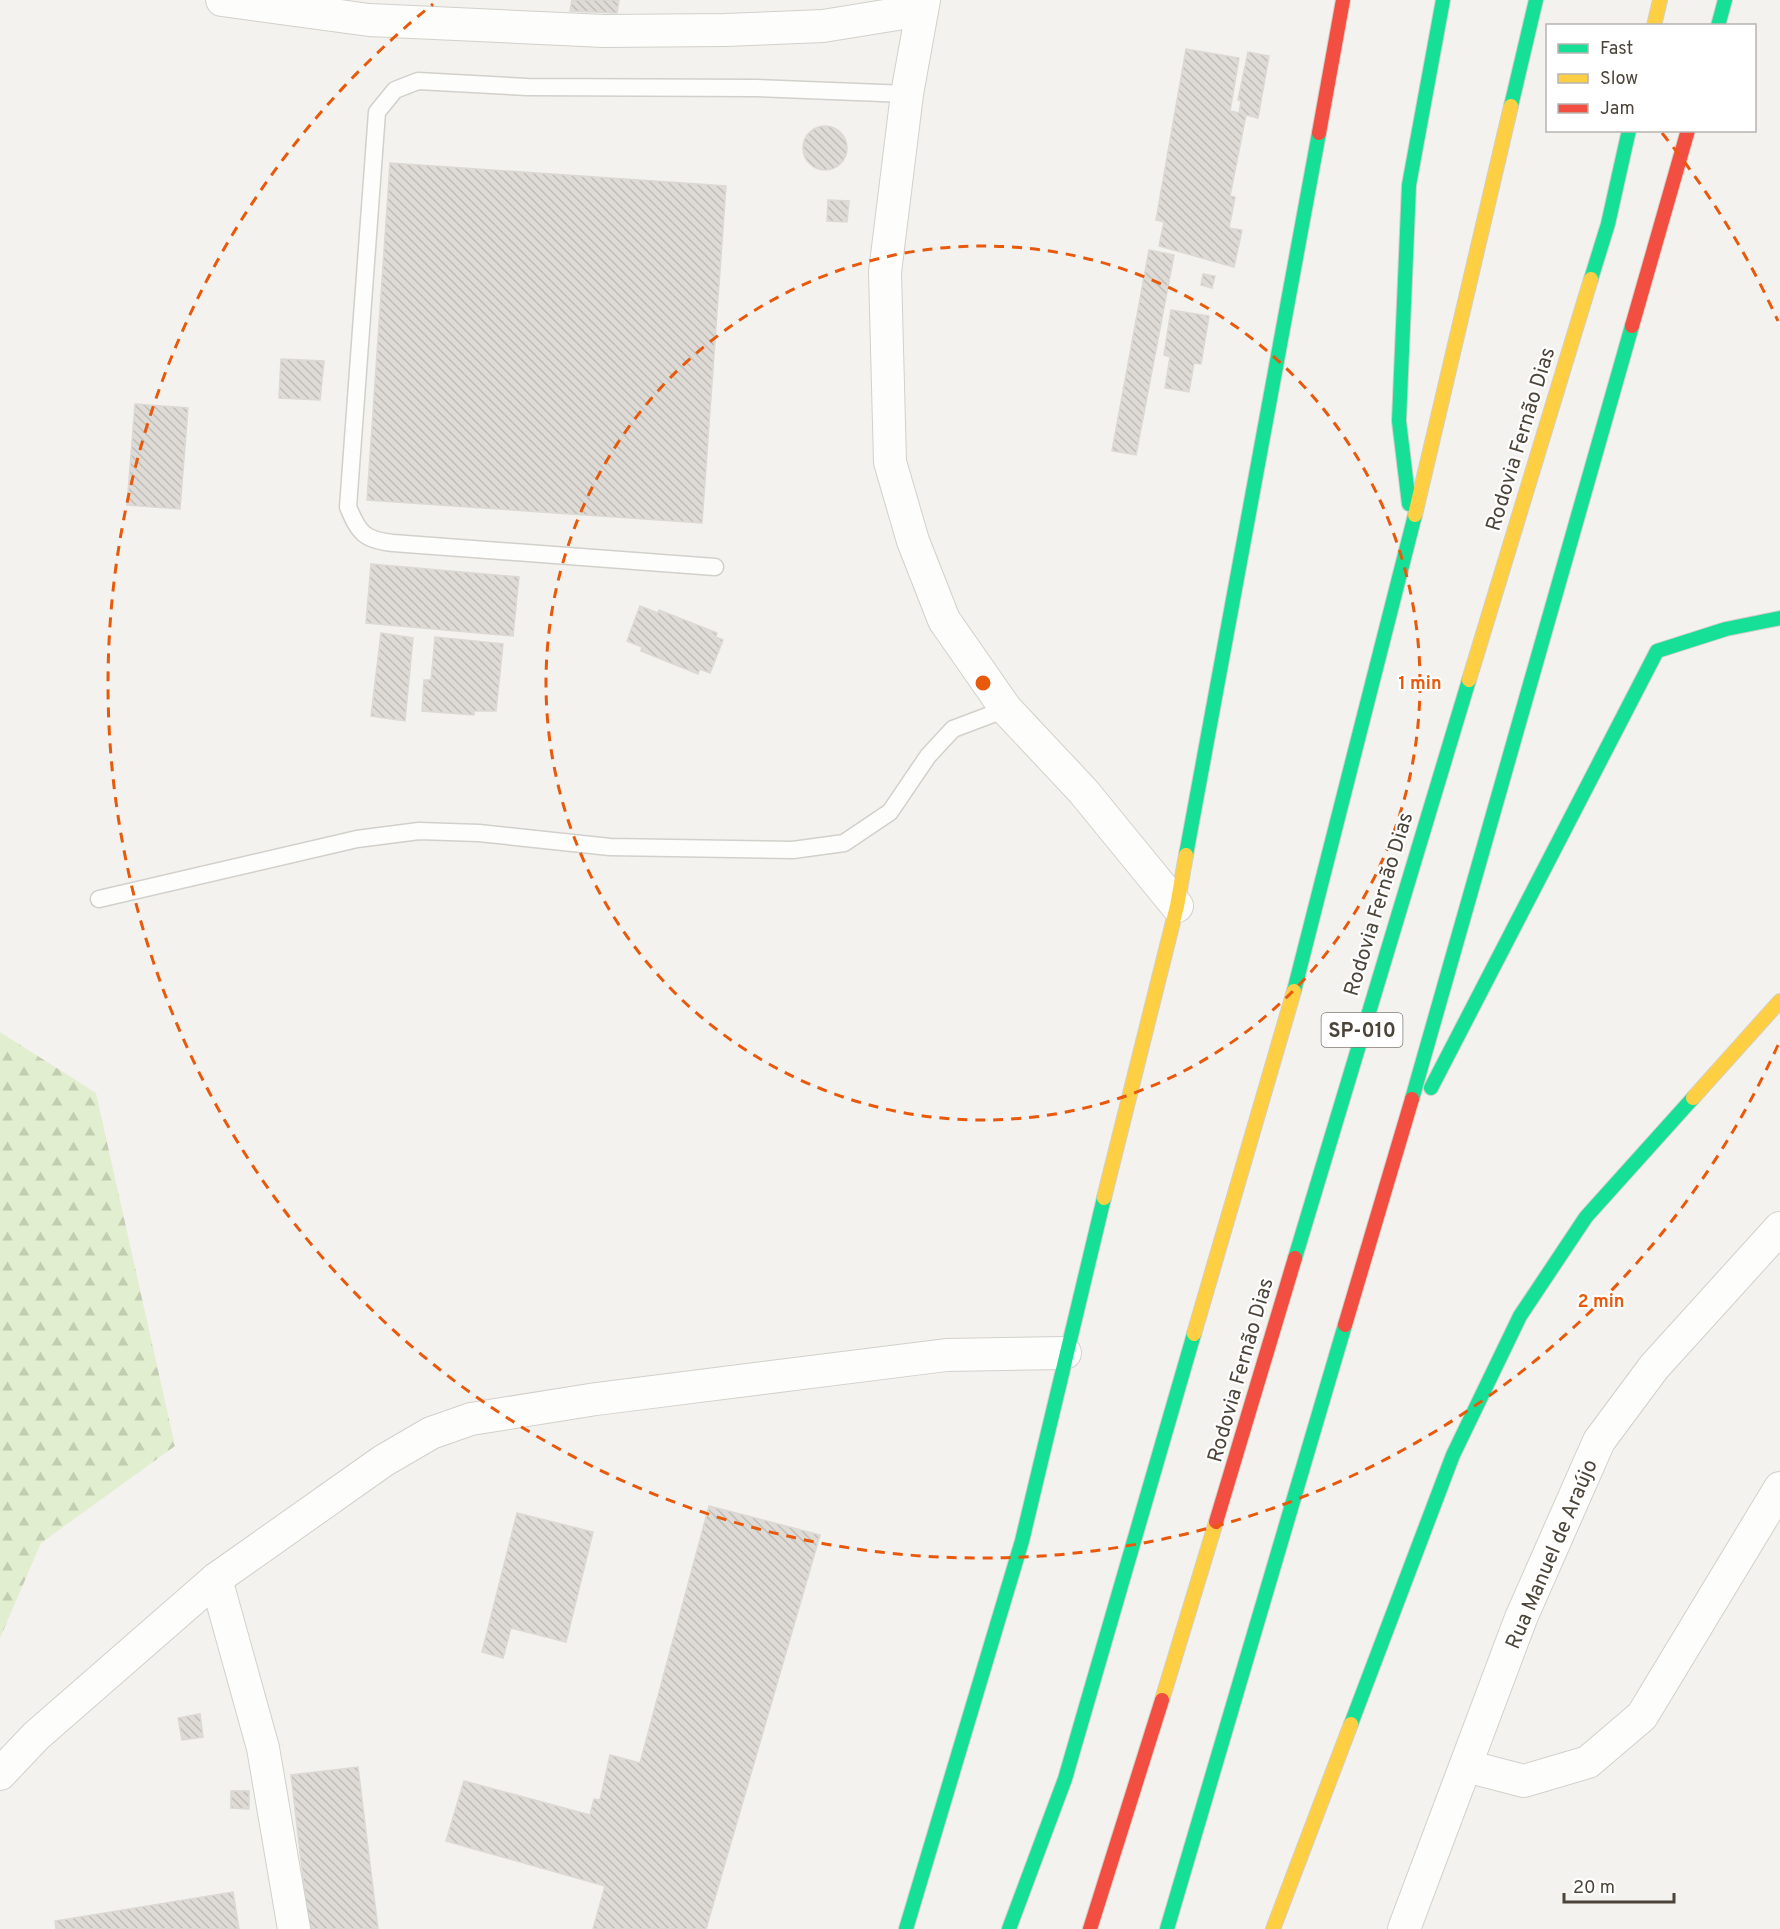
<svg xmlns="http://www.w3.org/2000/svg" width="1780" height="1929" font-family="Overpass,sans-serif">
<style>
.forest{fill:url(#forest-firs)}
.building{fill:url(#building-back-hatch);stroke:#dcd9d4;stroke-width:1.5}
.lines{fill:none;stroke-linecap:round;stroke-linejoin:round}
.lane-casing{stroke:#d2d0cb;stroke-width:19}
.street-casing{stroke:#d2d0cb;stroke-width:34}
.fast-casing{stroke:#d3cfc5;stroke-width:16}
.slow-casing{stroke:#d3cfc5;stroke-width:16}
.jam-casing{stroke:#d3cfc5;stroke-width:16}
.lane{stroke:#fdfdfc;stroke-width:16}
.street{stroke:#fdfdfc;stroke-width:32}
.fast{stroke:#16e098;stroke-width:14}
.slow{stroke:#ffcf43;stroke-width:14}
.jam{stroke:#f24e42;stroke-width:14}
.ring{fill:none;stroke:#e8590c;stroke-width:3;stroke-dasharray:10 8}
.labels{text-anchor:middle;stroke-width:4.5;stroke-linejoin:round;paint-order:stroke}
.shield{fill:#fff;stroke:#817c74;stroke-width:1.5}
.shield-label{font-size:20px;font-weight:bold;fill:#4b4439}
.street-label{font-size:21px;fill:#4b4439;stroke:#fff}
.centre{fill:#e8590c;stroke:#fff;stroke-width:3}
.ring-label{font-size:18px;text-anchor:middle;font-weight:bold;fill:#e8590c;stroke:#fff;stroke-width:4.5;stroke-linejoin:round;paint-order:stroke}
</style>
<defs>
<pattern id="forest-firs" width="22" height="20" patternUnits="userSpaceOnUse" patternTransform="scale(1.5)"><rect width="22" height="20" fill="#e1eecf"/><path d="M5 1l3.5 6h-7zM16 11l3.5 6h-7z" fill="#c3cdb2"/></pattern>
<pattern id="building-back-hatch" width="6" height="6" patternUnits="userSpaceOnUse" patternTransform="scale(1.5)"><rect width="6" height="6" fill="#dedbd6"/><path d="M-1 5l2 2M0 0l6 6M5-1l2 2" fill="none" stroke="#c0bdb8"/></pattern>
</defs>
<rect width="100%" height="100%" fill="#f4f2ee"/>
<!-- forest -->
<path class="forest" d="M 0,1032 L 96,1093 L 175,1446 L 41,1543 L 0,1638 Z"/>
<!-- building -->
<g class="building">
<path d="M 572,0 L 619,0 L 617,13 L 570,11 Z"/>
<path d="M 1186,49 L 1239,58 L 1230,111 L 1239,113 L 1241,101 L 1238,100 L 1248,52 L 1269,56 L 1258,118 L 1246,115 L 1230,196 L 1235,197 L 1229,228 L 1242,230 L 1234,267 L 1159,246 L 1164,222 L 1156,220 Z"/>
<circle cx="825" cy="148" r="22"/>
<path d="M 390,163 L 726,186 L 702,523 L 367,500 Z"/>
<path d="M 828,200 L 849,201 L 847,222 L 827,221 Z"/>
<path d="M 1149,250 L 1174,255 L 1136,455 L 1112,451 Z"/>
<path d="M 1203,274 L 1215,276 L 1212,288 L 1201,285 Z"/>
<path d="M 1171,310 L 1209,316 L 1201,364 L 1194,363 L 1189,392 L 1165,388 L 1170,357 L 1164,355 Z"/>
<path d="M 281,359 L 324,361 L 320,400 L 279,398 Z"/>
<path d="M 135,404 L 188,408 L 180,509 L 127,505 Z"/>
<path d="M 371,564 L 519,577 L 513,636 L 366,623 Z"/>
<path d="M 640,606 L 658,613 L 659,610 L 717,633 L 716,637 L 723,640 L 710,673 L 700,669 L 698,674 L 641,651 L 642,647 L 627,641 Z"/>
<path d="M 381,633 L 413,638 L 405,721 L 371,716 Z"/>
<path d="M 435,637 L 503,644 L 496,711 L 474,711 L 474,715 L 422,711 L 424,680 L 431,680 Z"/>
<path d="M 709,1506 L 820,1535 L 706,1929 L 593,1929 L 605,1886 L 446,1841 L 464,1781 L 590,1815 L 594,1799 L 600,1800 L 610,1755 L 640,1763 Z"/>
<path d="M 517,1513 L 593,1532 L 566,1642 L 511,1628 L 503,1658 L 482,1652 Z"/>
<path d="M 200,1714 L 203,1737 L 182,1740 L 178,1718 Z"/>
<path d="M 358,1767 L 378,1929 L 309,1929 L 291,1775 Z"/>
<path d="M 231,1791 L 249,1791 L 249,1809 L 231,1808 Z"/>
<path d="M 233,1892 L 239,1929 L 56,1929 L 55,1921 Z"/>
</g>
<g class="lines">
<defs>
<g id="lane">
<path d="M 715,567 L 393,543 C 364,540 359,533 348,507 L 377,112 L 395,90 L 418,81 L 527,87 L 755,88 L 907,94"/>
<path d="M 99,899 L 357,839 L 419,831 L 479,833 L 610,847 L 793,850 L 844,843 L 890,812 L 928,756 L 953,729 L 1006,709"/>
</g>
<g id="street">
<path d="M 222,0 L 369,20 L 604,31 L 725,30 L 823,26 L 922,10"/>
<path d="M 924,0 L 907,94 L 885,272 L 890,462 L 913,541 L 944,620 L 1006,709 L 1083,791 L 1177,906"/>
<path d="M 216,1579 L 263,1748 L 294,1929"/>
<path d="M 1466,1766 L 1524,1781 L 1588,1762 L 1642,1716 L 1780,1488"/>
<path d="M 0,1774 L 36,1736 L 216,1579 L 383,1461 L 431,1433 L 471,1419 L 596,1399 L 946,1355 L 1065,1353"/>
<path d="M 1404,1929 L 1521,1618 L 1599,1441 L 1654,1367 L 1780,1228"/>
</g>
<g id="fast">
<path d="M 1718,26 L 1725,0"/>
<path d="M 1511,106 L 1536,0"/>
<path d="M 1591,279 L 1608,224 L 1629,130"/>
<path d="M 1409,504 L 1399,421 L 1409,185 L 1443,0"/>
<path d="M 1186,855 L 1319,133"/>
<path d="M 1294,991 L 1415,515"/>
<path d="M 1431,1088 L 1657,651 L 1726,629 L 1780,618"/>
<path d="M 1412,1099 L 1632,326"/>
<path d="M 1295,1258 L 1469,680"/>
<path d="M 1351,1724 L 1453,1455 L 1520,1316 L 1586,1217 L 1693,1098"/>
<path d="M 906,1929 L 1022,1541 L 1104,1198"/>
<path d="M 1009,1929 L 1065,1779 L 1194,1334"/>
<path d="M 1167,1929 L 1345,1325"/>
</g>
<g id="slow">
<path d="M 1654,26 L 1660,0"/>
<path d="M 1415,515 L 1511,106"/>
<path d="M 1469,680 L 1591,279"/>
<path d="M 1693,1098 L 1780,1001"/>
<path d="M 1104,1198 L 1177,906 L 1186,855"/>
<path d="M 1194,1334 L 1294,991"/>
<path d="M 1162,1700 L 1216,1522"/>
<path d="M 1273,1929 L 1351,1724"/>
</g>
<g id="jam">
<path d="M 1319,133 L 1343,0"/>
<path d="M 1632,326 L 1688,130"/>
<path d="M 1345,1325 L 1412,1099"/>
<path d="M 1216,1522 L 1295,1258"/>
<path d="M 1090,1929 L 1162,1700"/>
</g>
</defs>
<!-- lane casing -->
<use href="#lane" class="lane-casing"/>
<!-- street casing -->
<use href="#street" class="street-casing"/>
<!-- fast casing -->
<use href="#fast" class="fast-casing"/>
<!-- slow casing -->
<use href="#slow" class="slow-casing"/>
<!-- jam casing -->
<use href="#jam" class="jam-casing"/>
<!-- lane -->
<use href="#lane" class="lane"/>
<!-- street -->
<use href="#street" class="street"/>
<!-- fast -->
<use href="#fast" class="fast"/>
<!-- slow -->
<use href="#slow" class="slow"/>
<!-- jam -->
<use href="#jam" class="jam"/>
</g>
<!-- distance rings -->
<g class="ring">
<circle cx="983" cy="683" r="437"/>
<path d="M1778 1045A874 874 0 1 1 433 4M1662 133A874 874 0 0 1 1778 321"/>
</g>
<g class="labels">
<!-- shield labels -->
<rect class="shield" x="1321.5" y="1013" width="81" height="34" rx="4.5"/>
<g class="shield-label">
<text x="1362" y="1037">SP-010</text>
</g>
<!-- street labels -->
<g class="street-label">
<text transform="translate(1520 439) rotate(-73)" y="7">Rodovia Fernão Dias</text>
<text transform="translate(1378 904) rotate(-73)" y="7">Rodovia Fernão Dias</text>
<text transform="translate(1240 1370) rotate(-74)" y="7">Rodovia Fernão Dias</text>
<text transform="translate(1551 1554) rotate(-67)" y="7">Rua Manuel de Araújo</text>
</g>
</g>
<circle cx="983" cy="683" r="9" class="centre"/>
<g class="ring-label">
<text x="1420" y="689">1 min</text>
<text x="1601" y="1307">2 min</text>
</g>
<!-- legend -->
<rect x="1546" y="24" width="210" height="108" fill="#ffffff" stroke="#b7b4b0" stroke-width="1.5"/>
<rect x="1558" y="44" width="30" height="9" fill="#16e098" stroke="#b7b4b0" stroke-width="1.5"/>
<text x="1600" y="54" font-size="18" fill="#4b4439">Fast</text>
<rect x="1558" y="74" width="30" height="9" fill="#ffcf43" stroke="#b7b4b0" stroke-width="1.5"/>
<text x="1600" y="84" font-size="18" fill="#4b4439">Slow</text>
<rect x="1558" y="104" width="30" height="9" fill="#f24e42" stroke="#b7b4b0" stroke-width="1.5"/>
<text x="1600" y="114" font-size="18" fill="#4b4439">Jam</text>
<!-- scale -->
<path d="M1564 1893v9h110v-9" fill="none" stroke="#4b4439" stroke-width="3"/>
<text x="1573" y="1893" font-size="18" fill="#4b4439" stroke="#ffffff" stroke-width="4.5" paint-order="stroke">20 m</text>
</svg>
